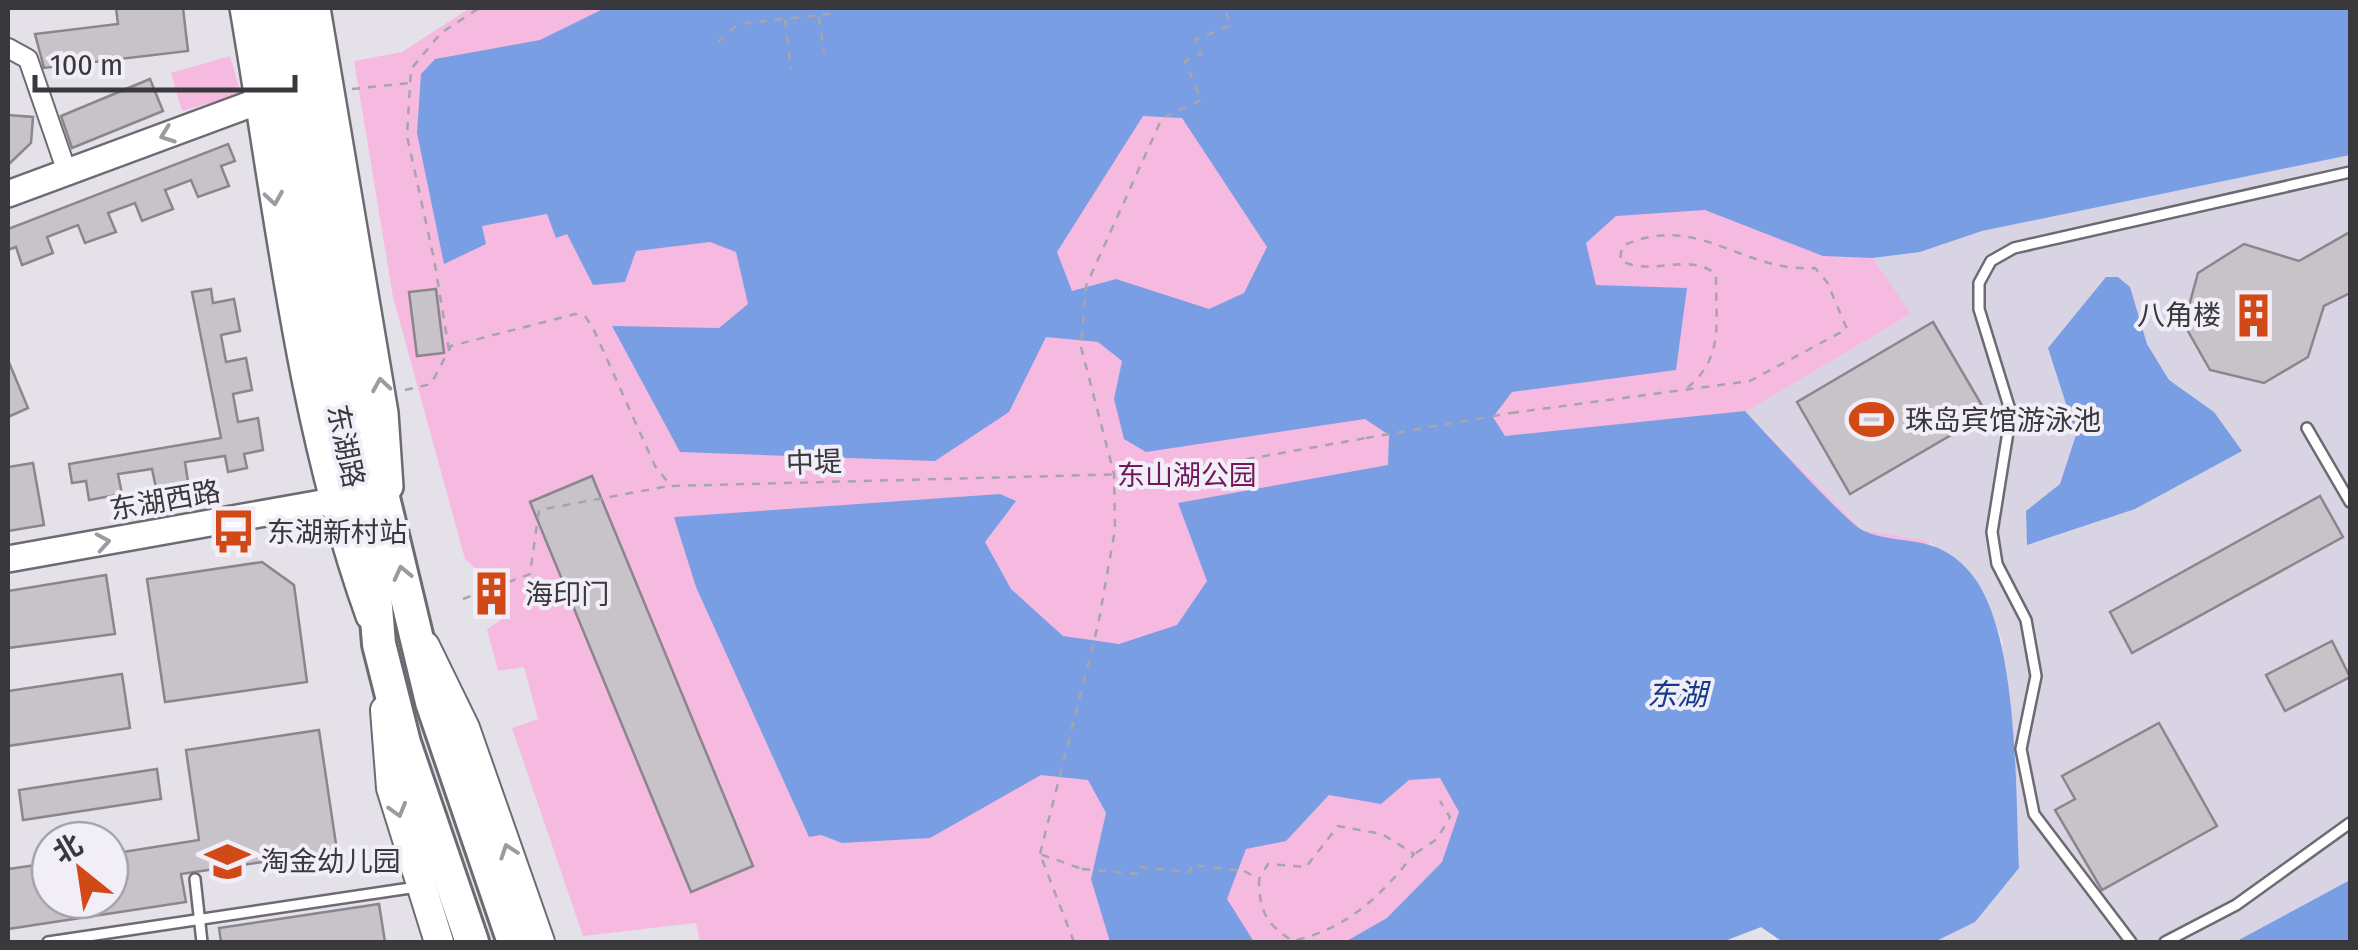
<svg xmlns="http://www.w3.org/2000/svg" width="2358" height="950" font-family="'Fira Sans Condensed','Noto Sans SC',sans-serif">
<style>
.built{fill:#d9d4e3}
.green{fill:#f6bae1}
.water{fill:#7a9ee4;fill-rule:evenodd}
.building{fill:#c8c2c9;stroke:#8b868c;stroke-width:2.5}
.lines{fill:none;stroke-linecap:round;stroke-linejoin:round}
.lane-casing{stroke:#6d6a72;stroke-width:14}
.street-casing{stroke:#6d6a72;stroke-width:22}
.secondary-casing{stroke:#6d6a72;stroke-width:30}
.primary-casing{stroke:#6d6a72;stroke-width:32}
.highway-casing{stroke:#6d6a72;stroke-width:38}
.path{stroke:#a7a4ab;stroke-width:2.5;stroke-dasharray:8 8;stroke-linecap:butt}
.lane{stroke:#fff;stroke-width:9}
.street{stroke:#fff;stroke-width:18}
.secondary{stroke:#fff;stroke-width:25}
.primary{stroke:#fff;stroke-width:28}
.highway{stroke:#fff;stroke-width:32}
.path-bridge{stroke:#a7a4ab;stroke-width:2.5;stroke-dasharray:8 8;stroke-linecap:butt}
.oneway{stroke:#9c9c9e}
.labels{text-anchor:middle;stroke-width:8;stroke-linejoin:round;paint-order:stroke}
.poi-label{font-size:28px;fill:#39383c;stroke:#f1eef7;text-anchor:start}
.street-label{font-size:28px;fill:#39383c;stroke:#f1eef7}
.park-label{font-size:28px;fill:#711a5b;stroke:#f1eef7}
.water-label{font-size:30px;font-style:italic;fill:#163b8b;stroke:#f1eef7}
</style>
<rect width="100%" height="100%" fill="#e4e1e9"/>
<!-- built -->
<path class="built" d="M 2350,155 L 2350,880 L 2235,942 L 1934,942 L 1975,921 L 2003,642 L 1984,592 L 1929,541 L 1862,530 L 1745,411 L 1910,315 L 1873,258 L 1920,252 L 1982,231 Z"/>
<!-- green -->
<g class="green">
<path d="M 470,8 L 1731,8 L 1873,258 L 1911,314 L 1745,412 L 1862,530 L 1929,541 L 1975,922 L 1934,942 L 1783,942 L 1761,927 L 1722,942 L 700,942 L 696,923 L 583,936 L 512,728 L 538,719 L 524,667 L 498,671 L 487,629 L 504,618 L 500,592 L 465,559 L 393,297 L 354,61 L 402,52 Z"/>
<path d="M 230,56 L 241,94 L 182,111 L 171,73 Z"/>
</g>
<!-- water -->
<g class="water">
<path d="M 605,8 L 2350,8 L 2350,155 L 1982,231 L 1920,252 L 1873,258 L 1823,256 L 1705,210 L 1616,216 L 1586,243 L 1596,285 L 1687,288 L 1676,370 L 1512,392 L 1493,417 L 1505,436 L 1745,411 C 1765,432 1846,523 1864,531 C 1902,547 1934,532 1968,570 C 2020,626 2015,791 2019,868 L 1975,922 L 1934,942 L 1783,942 L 1761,927 L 1722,942 L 1345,942 L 1387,918 L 1442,862 L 1459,812 L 1440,778 L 1409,780 L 1381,804 L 1329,795 L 1286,841 L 1246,849 L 1227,899 L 1254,942 L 1110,942 L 1091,879 L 1106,813 L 1088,780 L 1041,775 L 930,838 L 842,843 L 821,835 L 809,837 L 696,587 L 674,517 L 1000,494 L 1016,501 L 985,542 L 1011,589 L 1063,636 L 1119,644 L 1177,625 L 1207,581 L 1178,503 L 1388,465 L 1389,435 L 1365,419 L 1146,452 L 1124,439 L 1114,399 L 1122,361 L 1098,342 L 1046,337 L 1009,412 L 935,461 L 680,452 L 612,326 L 719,328 L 748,304 L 736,252 L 710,242 L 636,251 L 625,282 L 593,285 L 567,234 L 556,238 L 547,214 L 482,226 L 486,244 L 444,264 L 417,133 L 421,74 L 435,59 L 540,40 ZM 1143,116 L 1182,118 L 1267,247 L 1244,293 L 1209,309 L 1116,279 L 1072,291 L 1057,252 Z"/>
<path d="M 2106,277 L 2118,277 L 2130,287 L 2147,344 L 2169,380 L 2214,412 L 2242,451 L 2135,509 L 2027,545 L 2026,511 L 2060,484 L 2076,435 L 2048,348 Z"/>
<path d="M 2350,880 L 2350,942 L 2235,942 Z"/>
</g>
<!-- building -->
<g class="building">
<path d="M 116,8 L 183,8 L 188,51 L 44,68 L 35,34 L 118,24 Z"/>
<path d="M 150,79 L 163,111 L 72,148 L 61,116 Z"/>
<path d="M 8,115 L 33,117 L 31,143 L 8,165 Z"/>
<path d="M 228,144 L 235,161 L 221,166 L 229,186 L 198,197 L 191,180 L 165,190 L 173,209 L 142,221 L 135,203 L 108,213 L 116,232 L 85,243 L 78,225 L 47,237 L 53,253 L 22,265 L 16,247 L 8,250 L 8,229 Z"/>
<path d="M 2350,232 L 2350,293 L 2324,306 L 2308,357 L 2264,383 L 2210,370 L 2184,324 L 2198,273 L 2244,244 L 2299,261 Z"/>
<path d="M 211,289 L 213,303 L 234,299 L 240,331 L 221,335 L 226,362 L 246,358 L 252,390 L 233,394 L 238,422 L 258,418 L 263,450 L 244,454 L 247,468 L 228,472 L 225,456 L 185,462 L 188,482 L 156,488 L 152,469 L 118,474 L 122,494 L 89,500 L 86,481 L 72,483 L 69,464 L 221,438 L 192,292 Z"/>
<path d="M 436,289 L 444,353 L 417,356 L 409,292 Z"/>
<path d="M 1933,322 L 1987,414 L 1850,494 L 1797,402 Z"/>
<path d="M 8,360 L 28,408 L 8,417 Z"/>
<path d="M 33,463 L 44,525 L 8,531 L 8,467 Z"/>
<path d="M 592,476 L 753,866 L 691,892 L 530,502 Z"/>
<path d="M 2320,496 L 2343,537 L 2132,653 L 2110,612 Z"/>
<path d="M 262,562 L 294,585 L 307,682 L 165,702 L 147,579 Z"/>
<path d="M 106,575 L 115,634 L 8,648 L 8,591 Z"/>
<path d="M 2332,641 L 2350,677 L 2285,711 L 2266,675 Z"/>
<path d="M 122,674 L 130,728 L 8,746 L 8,691 Z"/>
<path d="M 2159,723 L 2217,826 L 2102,890 L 2055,810 L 2075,799 L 2062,776 Z"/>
<path d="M 319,730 L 337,851 L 181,874 L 186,902 L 8,929 L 8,869 L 50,863 L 50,900 L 110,900 L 110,854 L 199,840 L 186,750 Z"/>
<path d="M 157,769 L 161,799 L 23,820 L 19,790 Z"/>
<path d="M 379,904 L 385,942 L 221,942 L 219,928 Z"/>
</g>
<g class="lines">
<defs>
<g id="lane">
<path d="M 2307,428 L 2350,502"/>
<path d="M 195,879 L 202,942"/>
<path d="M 48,942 L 417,887"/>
<path d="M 2131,942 L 2034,814 L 2021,749 L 2036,676 L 2026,620 L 1997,564 L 1992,532 L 2011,413 L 1979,309 L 1979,283 L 1991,261 L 2014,248 L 2350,172"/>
<path d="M 2165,942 L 2236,905 L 2350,823"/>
</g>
<path id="street" d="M 8,48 L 28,59 L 68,175"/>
<g id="secondary">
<path d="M 243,8 C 278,211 299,421 369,616"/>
<path d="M 317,8 L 385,413 L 390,487"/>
<path d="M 8,194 L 259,101"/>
<path d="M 8,559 L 333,501"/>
</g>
<g id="primary">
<path d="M 425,646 L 465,728 L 540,942"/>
<path d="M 385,710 L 391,788 L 439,942"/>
</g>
<g id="highway">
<path d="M 266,8 L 327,349 L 373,570 L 379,644 L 404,743 L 472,942"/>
<path d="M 293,8 L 373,456 L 432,702 L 514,942"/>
</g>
</defs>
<!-- lane casing -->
<use href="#lane" class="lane-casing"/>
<!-- street casing -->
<use href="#street" class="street-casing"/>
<!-- secondary casing -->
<use href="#secondary" class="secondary-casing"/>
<!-- primary casing -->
<use href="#primary" class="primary-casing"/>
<!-- highway casing -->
<use href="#highway" class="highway-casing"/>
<!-- path -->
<g class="path">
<path d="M 819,17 L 824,53"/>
<path d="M 785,20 L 791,70"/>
<path d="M 718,42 L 738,24 L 838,13"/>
<path d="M 352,89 L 409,83"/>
<path d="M 449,350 L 434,259 L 407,136 L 411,69 L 441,33 L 479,8"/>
<path d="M 405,390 L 431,384 L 451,346 L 575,314 L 585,316 L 593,328 L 655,466 L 671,486 L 1169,473 L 1366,438"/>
<path d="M 1511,413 L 1750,381 L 1847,329 L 1827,282 L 1815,268 C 1741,273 1699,211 1622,246 L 1620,260 C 1652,278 1685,251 1716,274 C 1715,320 1726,356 1687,388"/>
<path d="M 463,599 L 530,574 L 539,510 L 669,486"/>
<path d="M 1416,853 L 1437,839 L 1450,817 L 1440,801"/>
<path d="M 1040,854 L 1098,625 L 1115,530 L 1114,474 L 1081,347 L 1086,286 L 1162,118 L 1201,100 L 1185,61 L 1201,54 L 1195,40 L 1231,25 L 1225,10 L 1231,8"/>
<path d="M 1244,871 L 1259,879 C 1259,910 1266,925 1293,941 C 1348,928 1380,897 1414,854 L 1382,834 L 1338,826 L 1306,867 L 1268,864 L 1259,879"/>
<path d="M 1074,942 L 1040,854 L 1082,869"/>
</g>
<!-- lane -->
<use href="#lane" class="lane"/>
<!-- street -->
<use href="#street" class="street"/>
<!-- secondary -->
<use href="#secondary" class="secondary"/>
<!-- primary -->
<use href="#primary" class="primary"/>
<!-- highway -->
<use href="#highway" class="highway"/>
<!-- path-bridge -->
<g class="path-bridge">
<path d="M 1366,438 L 1511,413"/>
<path d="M 1082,869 L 1138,874 L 1139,867 L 1190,872 L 1191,865 L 1244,871"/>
</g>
</g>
<!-- one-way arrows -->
<defs><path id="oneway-chevron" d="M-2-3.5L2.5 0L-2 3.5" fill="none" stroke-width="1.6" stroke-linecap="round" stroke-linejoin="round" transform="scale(2.5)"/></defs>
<g class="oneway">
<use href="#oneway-chevron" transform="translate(167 135) rotate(160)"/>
<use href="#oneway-chevron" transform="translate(274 198) rotate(81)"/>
<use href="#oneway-chevron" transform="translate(381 385) rotate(-99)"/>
<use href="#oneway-chevron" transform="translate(103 542) rotate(-10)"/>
<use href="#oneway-chevron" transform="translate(402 573) rotate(-103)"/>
<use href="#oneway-chevron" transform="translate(398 810) rotate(74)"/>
<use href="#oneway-chevron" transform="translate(508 851) rotate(-109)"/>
</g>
<!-- icons -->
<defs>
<symbol id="building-bare" viewBox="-9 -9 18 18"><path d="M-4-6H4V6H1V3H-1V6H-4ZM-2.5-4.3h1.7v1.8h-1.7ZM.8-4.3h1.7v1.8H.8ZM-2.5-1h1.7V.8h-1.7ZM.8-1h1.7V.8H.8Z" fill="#d04917" stroke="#f1eef7" stroke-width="2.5" paint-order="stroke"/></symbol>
<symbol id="stadium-bare" viewBox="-9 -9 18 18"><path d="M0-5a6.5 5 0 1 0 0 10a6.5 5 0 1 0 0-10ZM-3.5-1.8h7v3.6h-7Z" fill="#d04917" stroke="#f1eef7" stroke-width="2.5" paint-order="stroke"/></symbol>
<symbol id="bus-bare" viewBox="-9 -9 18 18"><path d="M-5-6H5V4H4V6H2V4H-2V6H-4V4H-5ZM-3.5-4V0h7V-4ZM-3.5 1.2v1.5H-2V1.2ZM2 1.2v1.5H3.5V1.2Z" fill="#d04917" stroke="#f1eef7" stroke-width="2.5" paint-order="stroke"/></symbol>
<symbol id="school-bare" viewBox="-9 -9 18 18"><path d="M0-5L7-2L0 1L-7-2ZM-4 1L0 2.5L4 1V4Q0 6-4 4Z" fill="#d04917" stroke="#f1eef7" stroke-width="2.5" paint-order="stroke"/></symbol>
</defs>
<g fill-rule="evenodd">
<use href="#building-bare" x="2222" y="284" width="63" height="63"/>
<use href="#stadium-bare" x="1840" y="388" width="63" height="63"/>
<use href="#bus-bare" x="202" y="500" width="63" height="63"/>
<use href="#building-bare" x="460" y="562" width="63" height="63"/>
<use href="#school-bare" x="196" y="830" width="63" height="63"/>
</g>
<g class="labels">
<!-- poi labels -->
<g class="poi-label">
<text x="2221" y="325" text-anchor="end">八角楼</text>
<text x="1905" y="430">珠岛宾馆游泳池</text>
<text x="267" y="542">东湖新村站</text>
<text x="525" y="604">海印门</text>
<text x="261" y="871">淘金幼儿园</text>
</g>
<!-- street labels -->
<g class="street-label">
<text transform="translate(346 446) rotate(78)" y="10">东湖路</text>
<text transform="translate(814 462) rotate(-2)" y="10">中堤</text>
<text transform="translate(165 500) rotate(-10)" y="10">东湖西路</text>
</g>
<!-- park labels -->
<g class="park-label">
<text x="1187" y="485">东山湖公园</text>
</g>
<!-- water labels -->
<g class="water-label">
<text x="1677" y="705">东湖</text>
</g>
</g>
<!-- border -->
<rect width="2358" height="950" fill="none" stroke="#39383c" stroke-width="20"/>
<!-- north arrow -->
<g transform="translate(80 870) rotate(330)"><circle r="48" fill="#f1eef7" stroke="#a7a5ac" stroke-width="2.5"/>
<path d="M0-8L18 38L0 25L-18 38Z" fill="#d04917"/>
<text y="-15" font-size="28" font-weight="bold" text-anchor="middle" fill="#39383c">北</text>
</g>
<!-- scale -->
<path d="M35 75v15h260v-15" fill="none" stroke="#39383c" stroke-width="5"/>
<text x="50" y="75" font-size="30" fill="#39383c" stroke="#f1eef7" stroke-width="8" paint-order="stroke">100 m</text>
</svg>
